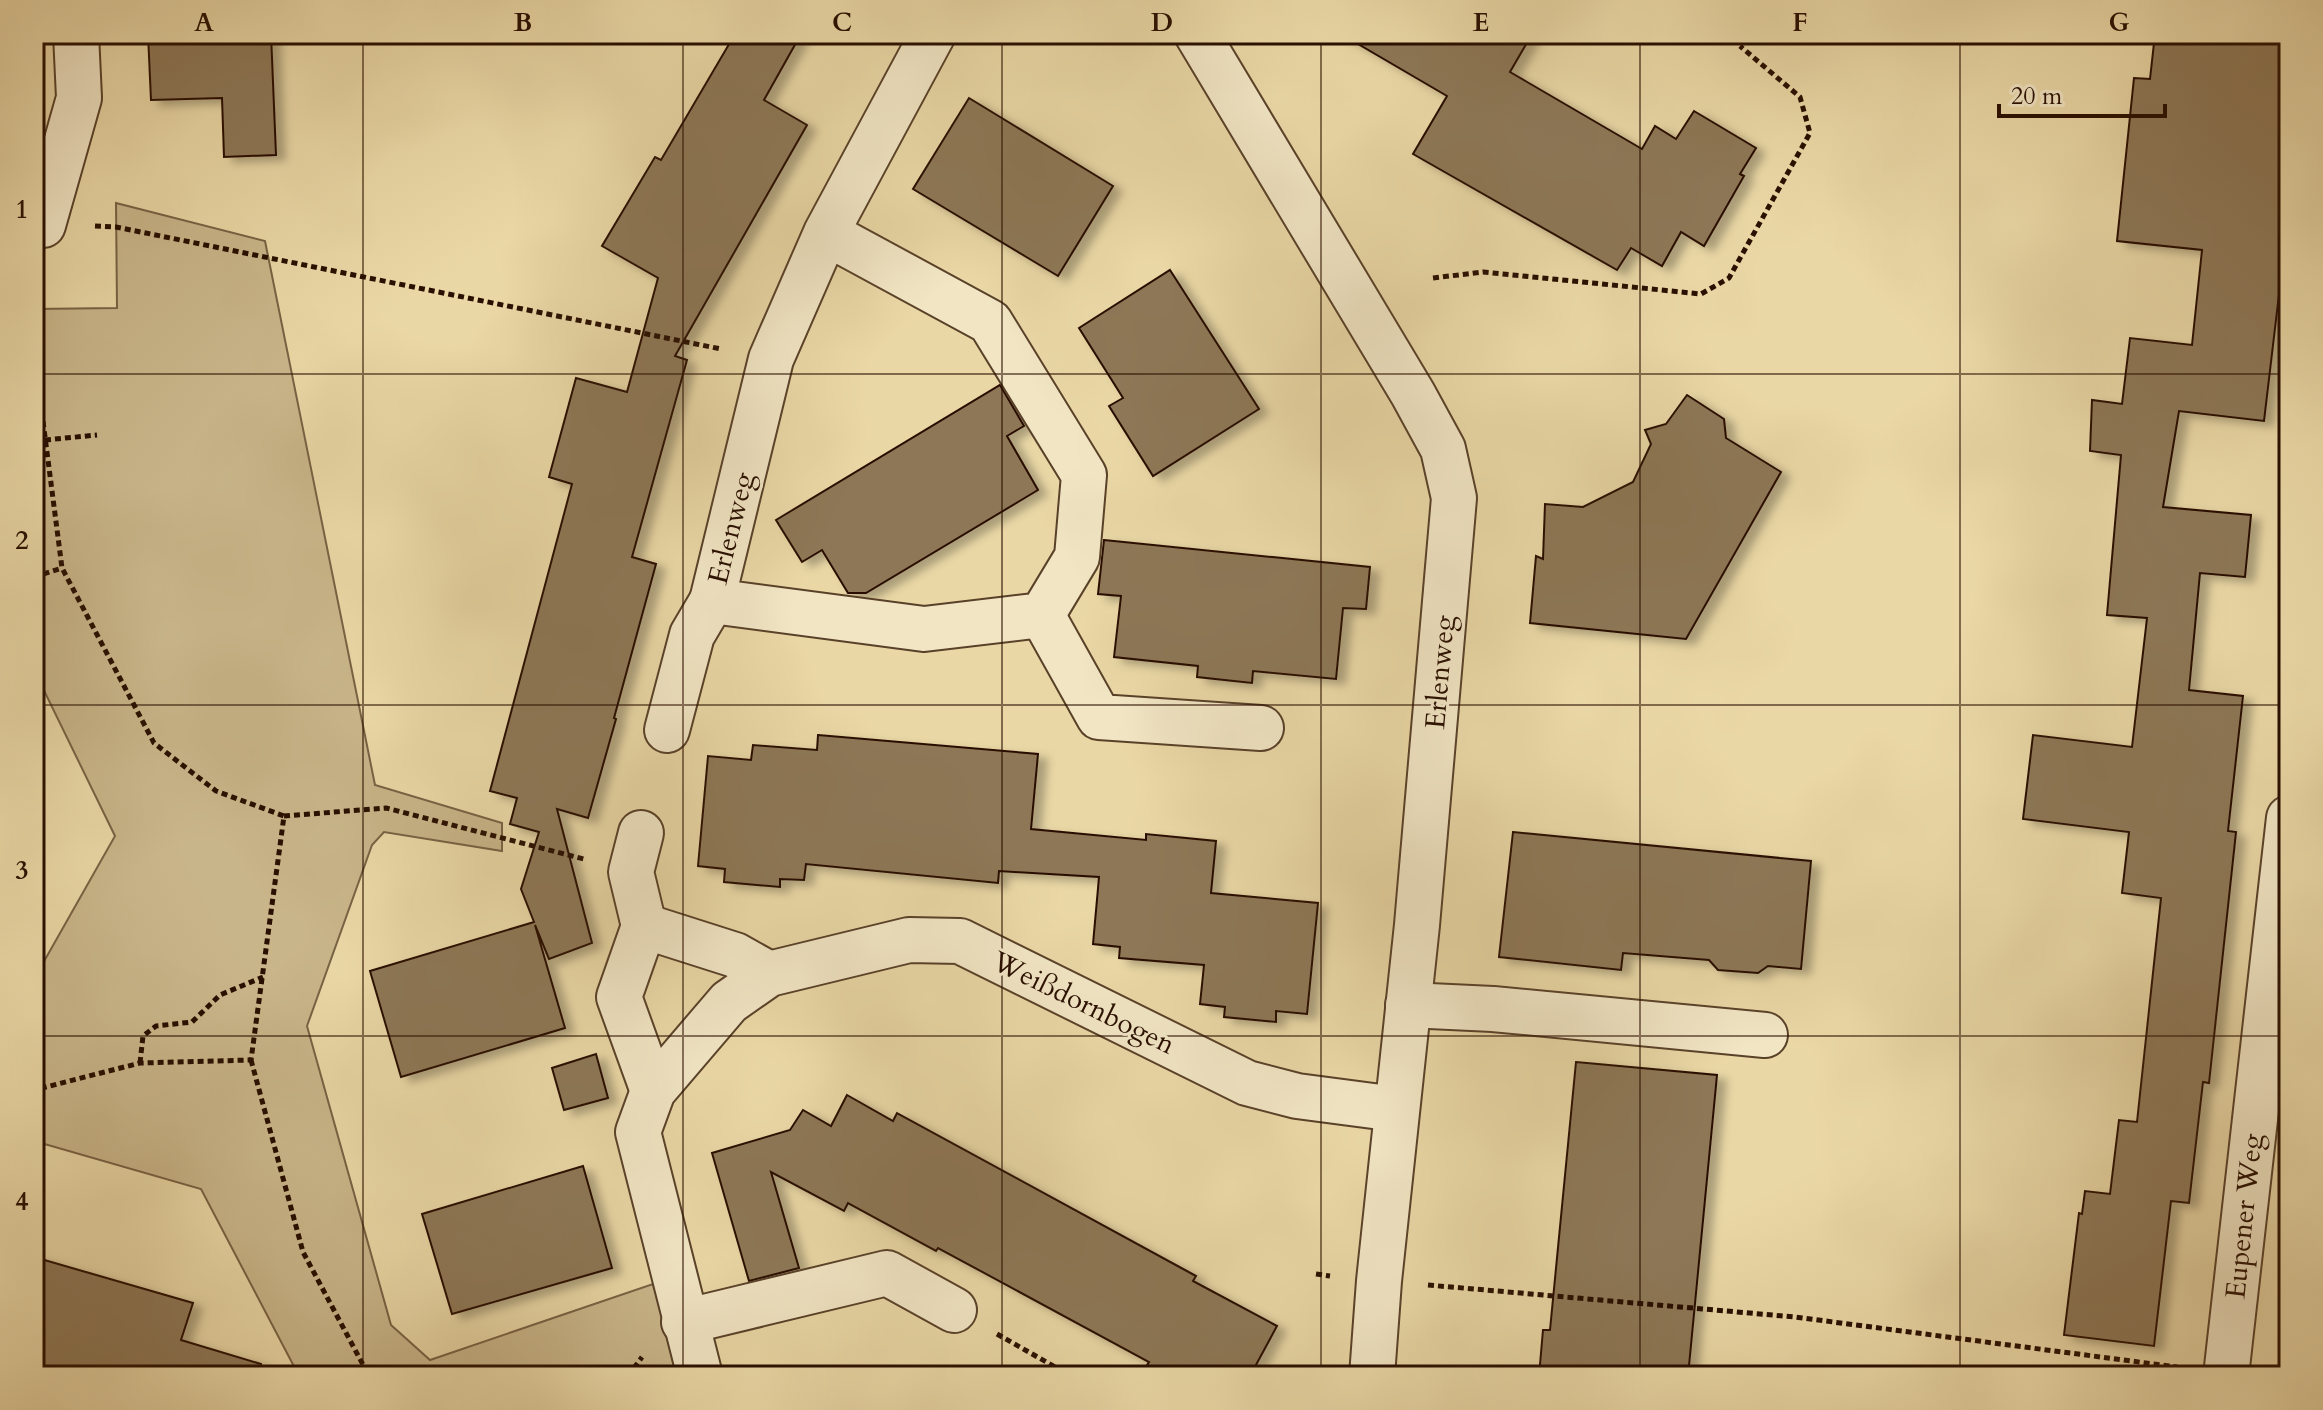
<svg xmlns="http://www.w3.org/2000/svg" width="2323" height="1410" font-family="Cardo,serif">
<style>
.green{fill:#c8b589;stroke:#786244;stroke-width:2}
.building{fill:#8d7756;stroke:#290f00;stroke-width:2;filter:url(#shadow)}
.lines{fill:none;stroke-linecap:round;stroke-linejoin:round}
.minor-casing{stroke:#594129;stroke-width:48}
.path{stroke:#290f00;stroke-width:5;stroke-dasharray:6 4;stroke-linecap:butt}
.minor{stroke:#f1e5c4;stroke-width:44}
.grid{fill:none;stroke:#290f00;stroke-width:2;stroke-opacity:0.55}
.labels{text-anchor:middle;stroke-width:6;stroke-linejoin:round;paint-order:stroke}
.street-label{font-size:28px;fill:#290f00;stroke:#f1e5c4}
.neatline{fill:none;stroke:#290f00;stroke-width:3}
.grid-label{font-size:26px;text-anchor:middle;font-weight:bold;fill:#290f00}
</style>
<defs>
<filter id="shadow"><feDropShadow dx="9" dy="5" stdDeviation="4" flood-color="#0004"/></filter>
</defs>
<rect width="100%" height="100%" fill="#e9d7a5"/>
<filter id="stains"><feTurbulence type="fractalNoise" baseFrequency=".0025" numOctaves="4"/><feColorMatrix values="0 0 0 0 .2 0 0 0 0 .09 0 0 0 0 .02 0 0 0 .5 -.17"/></filter>
<radialGradient id="worn" r=".72"><stop offset=".6" stop-color="#630" stop-opacity="0"/><stop offset="1" stop-color="#630" stop-opacity=".3"/></radialGradient>
<!-- green -->
<path class="green" d="M 116,203 L 265,241 L 375,785 L 502,823 L 502,851 L 384,832 L 372,845 L 307,1026 L 391,1325 L 430,1360 L 653,1284 L 679,1376 L 299,1376 L 201,1189 L 34,1141 L 34,979 L 115,836 L 34,670 L 34,309 L 117,308 Z"/>
<!-- building -->
<g class="building">
<path d="M 148,34 L 271,34 L 276,155 L 224,157 L 222,98 L 151,100 Z"/>
<path d="M 735,34 L 801,34 L 764,100 L 807,125 L 675,356 L 687,360 L 632,557 L 656,564 L 614,718 L 616,719 L 588,818 L 557,809 L 592,943 L 549,959 L 535,925 L 565,1028 L 401,1077 L 370,971 L 534,922 L 521,889 L 539,832 L 510,824 L 517,798 L 490,791 L 572,484 L 549,477 L 576,378 L 627,392 L 658,278 L 602,246 L 655,157 L 661,160 Z"/>
<path d="M 1341,34 L 1532,34 L 1510,72 L 1642,149 L 1655,126 L 1676,139 L 1694,111 L 1756,148 L 1740,174 L 1744,176 L 1704,246 L 1681,232 L 1662,266 L 1631,248 L 1617,270 L 1413,154 L 1447,96 Z"/>
<path d="M 2155,34 L 2289,34 L 2289,86 L 2283,145 L 2289,145 L 2289,287 L 2280,286 L 2264,421 L 2179,411 L 2163,507 L 2251,515 L 2245,577 L 2200,573 L 2189,690 L 2243,696 L 2228,831 L 2236,832 L 2209,1083 L 2203,1082 L 2189,1203 L 2171,1201 L 2154,1346 L 2064,1335 L 2079,1213 L 2082,1214 L 2085,1191 L 2110,1194 L 2119,1120 L 2137,1122 L 2161,898 L 2122,893 L 2129,832 L 2023,819 L 2033,735 L 2132,747 L 2147,618 L 2107,615 L 2121,455 L 2090,451 L 2092,400 L 2122,404 L 2130,338 L 2192,345 L 2202,250 L 2117,241 L 2134,78 L 2150,79 Z"/>
<path d="M 969,98 L 1113,186 L 1058,276 L 913,189 Z"/>
<path d="M 1170,270 L 1259,409 L 1153,476 L 1109,406 L 1123,398 L 1079,328 Z"/>
<path d="M 1000,385 L 1024,426 L 1007,436 L 1038,490 L 866,593 L 848,593 L 822,550 L 802,562 L 776,520 Z"/>
<path d="M 1687,395 L 1724,419 L 1726,438 L 1781,472 L 1686,639 L 1530,623 L 1536,556 L 1543,559 L 1545,504 L 1583,507 L 1633,482 L 1651,444 L 1645,430 L 1666,424 Z"/>
<path d="M 1104,540 L 1370,567 L 1366,609 L 1343,608 L 1336,679 L 1253,671 L 1252,683 L 1197,677 L 1198,666 L 1114,657 L 1121,596 L 1098,594 Z"/>
<path d="M 818,735 L 1038,754 L 1031,829 L 1146,840 L 1146,834 L 1216,841 L 1211,893 L 1318,903 L 1307,1014 L 1276,1011 L 1276,1022 L 1224,1017 L 1225,1007 L 1200,1004 L 1204,965 L 1119,958 L 1120,947 L 1093,944 L 1099,877 L 999,871 L 998,883 L 806,864 L 804,880 L 780,879 L 780,887 L 724,882 L 725,869 L 698,866 L 708,756 L 751,760 L 753,745 L 817,750 Z"/>
<path d="M 1513,832 L 1811,861 L 1801,969 L 1768,966 L 1758,973 L 1718,970 L 1709,960 L 1623,953 L 1621,970 L 1499,957 Z"/>
<path d="M 596,1054 L 608,1098 L 564,1110 L 552,1068 Z"/>
<path d="M 1576,1062 L 1717,1075 L 1688,1376 L 1539,1376 L 1543,1330 L 1550,1330 Z"/>
<path d="M 847,1095 L 893,1121 L 897,1113 L 1196,1276 L 1193,1281 L 1277,1326 L 1250,1376 L 1140,1376 L 1149,1362 L 938,1248 L 936,1251 L 848,1203 L 844,1211 L 771,1172 L 799,1268 L 749,1281 L 712,1153 L 790,1130 L 803,1110 L 831,1126 Z"/>
<path d="M 583,1166 L 612,1268 L 452,1314 L 422,1214 Z"/>
<path d="M 34,1257 L 193,1303 L 181,1340 L 261,1364 L 260,1376 L 34,1376 Z"/>
</g>
<g class="lines">
<defs>
<g id="minor">
<path d="M 1197,34 L 1413,394 L 1443,449 L 1454,498 L 1417,925 L 1379,1281 L 1372,1376"/>
<path d="M 43,225 L 79,98 L 76,34"/>
<path d="M 826,233 L 990,322 L 1084,475 L 1077,557 L 1042,615 L 924,629 L 712,601 L 771,359 L 826,233 L 933,34"/>
<path d="M 1042,615 L 1099,717 L 1261,728"/>
<path d="M 667,730 L 692,635 L 712,601"/>
<path d="M 641,833 L 631,872 L 644,926"/>
<path d="M 1408,1005 L 1493,1009 L 1765,1035"/>
<path d="M 653,1091 L 619,997 L 644,926 L 735,955 L 769,974"/>
<path d="M 684,1322 L 887,1273 L 954,1310"/>
<path d="M 700,1376 L 638,1132 L 653,1091 L 729,1002 L 769,974 L 909,940 L 960,941 L 1247,1083 L 1297,1096 L 1396,1109"/>
<path d="M 2226,1376 L 2289,818"/>
</g>
</defs>
<!-- minor casing -->
<use href="#minor" class="minor-casing"/>
<!-- path -->
<g class="path">
<path d="M 95,226 L 116,227 L 721,349"/>
<path d="M 1433,278 L 1483,272 L 1701,294 L 1729,278 L 1810,133 L 1800,97 L 1740,46"/>
<path d="M 34,352 L 62,568 L 154,743 L 216,791 L 284,816 L 251,1060 L 140,1063 L 34,1090"/>
<path d="M 45,440 L 97,435"/>
<path d="M 34,577 L 62,568"/>
<path d="M 284,816 L 386,808 L 584,859"/>
<path d="M 251,1060 L 303,1252 L 369,1376"/>
<path d="M 140,1063 L 143,1036 L 156,1026 L 192,1022 L 220,995 L 263,977"/>
<path d="M 1316,1274 L 1330,1276"/>
<path d="M 1428,1285 L 1795,1317 L 2177,1367"/>
<path d="M 997,1334 L 1071,1376"/>
<path d="M 628,1376 L 642,1357"/>
</g>
<!-- minor -->
<use href="#minor" class="minor"/>
</g>
<!-- grid -->
<path class="grid" d="M 363,34 L 363,1376M 683,34 L 683,1376M 1002,34 L 1002,1376M 1321,34 L 1321,1376M 1640,34 L 1640,1376M 1960,34 L 1960,1376M 34,374 L 2289,374M 34,705 L 2289,705M 34,1036 L 2289,1036"/>
<g class="labels">
<!-- street labels -->
<g class="street-label">
<text transform="translate(730 528) rotate(-76)" y="10">Erlenweg</text>
<text transform="translate(1439 672) rotate(-85)" y="10">Erlenweg</text>
<text transform="translate(1084 1002) rotate(26)" y="10">Weißdornbogen</text>
<text transform="translate(2243 1216) rotate(-84)" y="10">Eupener Weg</text>
</g>
</g>
<!-- margin -->
<rect width="2323" height="1410" fill="none" stroke="#e9d7a5" stroke-width="88"/>
<!-- scale -->
<path d="M1999 104v12h166v-12" fill="none" stroke="#290f00" stroke-width="4"/>
<text x="2011" y="104" font-size="24" fill="#290f00" stroke="#f1e5c4" stroke-width="6" paint-order="stroke">20 m</text>
<rect x="44" y="44" width="2235" height="1322" class="neatline"/>
<g class="grid-label">
<text x="204" y="31">A</text>
<text x="523" y="31">B</text>
<text x="842" y="31">C</text>
<text x="1162" y="31">D</text>
<text x="1481" y="31">E</text>
<text x="1800" y="31">F</text>
<text x="2119" y="31">G</text>
<text x="22" y="218">1</text>
<text x="22" y="549">2</text>
<text x="22" y="879">3</text>
<text x="22" y="1210">4</text>
</g>
<rect width="100%" height="100%" filter="url(#stains)"/>
<rect width="100%" height="100%" fill="url(#worn)"/>
</svg>
